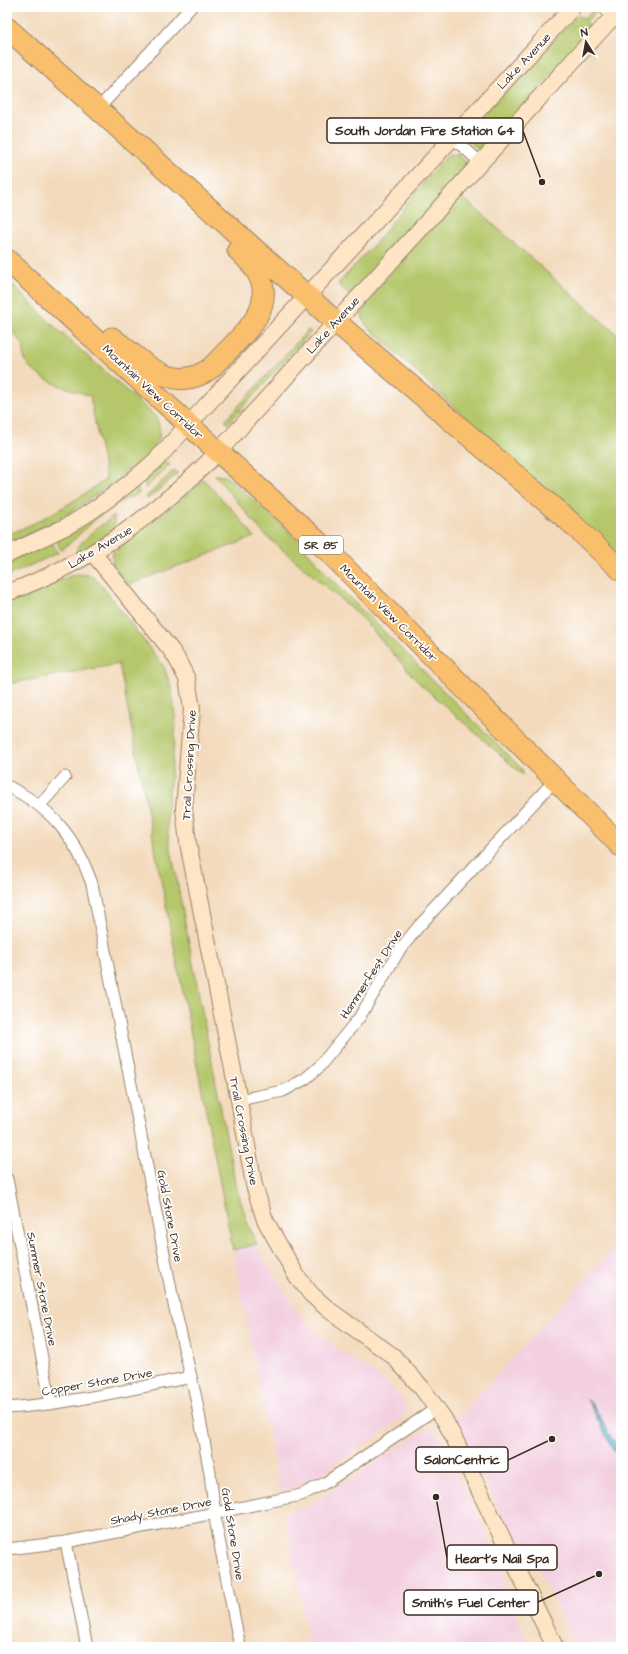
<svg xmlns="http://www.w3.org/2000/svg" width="628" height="1654" font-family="'Architects Daughter',sans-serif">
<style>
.built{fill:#f3cfe0}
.green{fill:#b5c76b;stroke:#787844}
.water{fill:#47acc6;stroke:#416b72}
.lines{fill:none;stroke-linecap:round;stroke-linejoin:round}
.street-casing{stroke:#97826d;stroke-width:13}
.secondary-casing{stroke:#97826d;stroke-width:18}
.highway-casing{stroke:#97826d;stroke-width:23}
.street{stroke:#fff;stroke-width:11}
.secondary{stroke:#fde5c5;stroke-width:16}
.highway{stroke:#f9bf6d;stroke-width:21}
.labels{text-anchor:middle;stroke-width:3.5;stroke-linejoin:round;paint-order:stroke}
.shield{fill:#fff;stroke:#766a62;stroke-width:1}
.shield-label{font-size:11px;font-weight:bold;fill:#3b2a1e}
.street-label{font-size:12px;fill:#3b2a1e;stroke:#fff}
.leader{fill:none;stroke:#3b2a1e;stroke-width:1.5}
.callout-dot{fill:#3b2a1e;stroke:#fff;stroke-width:1.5}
.callout{fill:#fff;stroke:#3b2a1e;stroke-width:1.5}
.callout-label{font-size:13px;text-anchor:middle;font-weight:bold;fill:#3b2a1e}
</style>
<rect width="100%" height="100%" fill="#fff"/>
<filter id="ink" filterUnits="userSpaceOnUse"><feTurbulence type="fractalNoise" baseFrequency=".025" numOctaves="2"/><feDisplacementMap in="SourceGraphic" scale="8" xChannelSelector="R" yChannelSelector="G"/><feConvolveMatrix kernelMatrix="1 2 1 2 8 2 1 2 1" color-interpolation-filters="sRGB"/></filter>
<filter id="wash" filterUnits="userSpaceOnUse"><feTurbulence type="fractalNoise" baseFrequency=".012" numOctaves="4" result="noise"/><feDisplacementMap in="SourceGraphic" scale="16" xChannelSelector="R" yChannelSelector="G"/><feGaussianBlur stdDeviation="0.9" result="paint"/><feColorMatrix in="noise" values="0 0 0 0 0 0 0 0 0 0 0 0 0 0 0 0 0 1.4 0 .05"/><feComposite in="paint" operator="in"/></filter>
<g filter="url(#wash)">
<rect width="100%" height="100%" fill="#f3dabc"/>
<!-- built -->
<g class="built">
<path d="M 621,1240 L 621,1647 L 576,1647 L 536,1564 L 510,1531 L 453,1418 L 460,1415 Z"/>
<path d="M 257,1244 L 264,1259 L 286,1294 L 310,1327 L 337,1349 L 377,1375 L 398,1395 L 407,1409 L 406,1413 L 389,1428 L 317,1477 L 280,1493 L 233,1250 Z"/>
<path d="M 432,1429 L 438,1434 L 501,1565 L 508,1598 L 531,1647 L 310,1647 L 284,1512 L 301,1508 L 318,1500 L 402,1444 L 424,1431 Z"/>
</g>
<!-- green -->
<g class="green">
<path d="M 595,7 L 600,7 L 586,22 L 593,30 L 481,151 L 479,150 L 465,137 L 466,133 L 578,15 L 584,19 Z"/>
<path d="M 449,154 L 458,155 L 469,165 L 350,296 L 338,284 L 378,240 L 431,173 Z"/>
<path d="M 459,194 L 621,338 L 621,562 L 366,325 L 362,316 L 367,301 Z"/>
<path d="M 7,279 L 58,330 L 156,417 C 160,426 161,435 157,444 C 151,453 141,461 132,467 C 95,499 52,525 7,544 L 7,535 C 42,521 76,501 106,479 L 90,396 C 71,389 17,376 24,347 L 7,324 Z"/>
<path d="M 308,330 L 311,332 L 228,424 L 225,421 Z"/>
<path d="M 165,461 L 170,465 L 145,488 L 145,480 Z"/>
<path d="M 174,470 L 178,473 L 154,494 L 147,499 L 146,497 Z"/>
<path d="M 215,475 L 226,476 L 292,534 L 332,580 L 522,769 L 523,775 L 418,682 L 359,615 L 264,534 Z"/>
<path d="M 203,479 L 237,515 L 254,537 L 128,585 L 112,563 L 113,552 L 181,499 Z"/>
<path d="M 137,486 L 139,493 C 124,500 109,508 96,519 C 84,529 74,541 61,550 L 56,539 Z"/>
<path d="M 114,516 L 115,531 L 78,553 L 76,549 L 94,530 Z"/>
<path d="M 51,542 L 53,544 L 58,553 L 7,576 L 7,561 Z"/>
<path d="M 76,574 L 90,575 L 99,582 L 164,667 L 172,690 L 176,725 L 167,810 L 168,834 L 235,1182 L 248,1225 L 257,1244 L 233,1250 L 119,664 L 7,684 L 7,600 Z"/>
</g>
<!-- water -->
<path class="water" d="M 587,1399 C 602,1413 608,1439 621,1448 L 621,1465 Z"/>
</g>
<g filter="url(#ink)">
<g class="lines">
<defs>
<g id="street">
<path d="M 603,7 L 621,24"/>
<path d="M 98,109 L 191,7"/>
<path d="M 453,138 L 480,162"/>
<path d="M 7,786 C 52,808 76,838 92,884 L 174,1305 L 196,1398 L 210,1473 L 216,1524 L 240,1647"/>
<path d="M 40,805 L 65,777"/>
<path d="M 239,1100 L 283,1091 L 305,1079 L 319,1067 L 359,1018 L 399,951 L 418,927 L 556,779"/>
<path d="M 7,1179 L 51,1404"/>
<path d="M 7,1408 C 69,1404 130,1389 191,1377"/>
<path d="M 66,1542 L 87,1647"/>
<path d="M 7,1549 L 66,1542 L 215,1513 L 301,1495 L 325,1483 L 437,1408"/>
</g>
<g id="secondary">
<path d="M 93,553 L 171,650 L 177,659 L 187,679 L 192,709 L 184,809 L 188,843 L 239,1100 L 254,1185 L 265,1220 L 296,1275 L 311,1294 L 329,1310 L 393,1356 L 422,1388 L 444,1419 L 455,1440 L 555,1647"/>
<path d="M 7,555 C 28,544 50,535 71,524 C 101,506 129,484 155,461 L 573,7"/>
<path d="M 7,593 C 91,562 156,515 218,452 L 621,8"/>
</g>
<g id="highway">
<path d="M 7,28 L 336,322 L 569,521 L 621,570"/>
<path d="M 7,260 L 327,550 L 621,846"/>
<path d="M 112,338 C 142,360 172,397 211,368 C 247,329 293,299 238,250"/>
</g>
</defs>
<!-- street casing -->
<use href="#street" class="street-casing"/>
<!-- secondary casing -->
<use href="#secondary" class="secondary-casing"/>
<!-- highway casing -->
<use href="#highway" class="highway-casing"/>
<!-- street -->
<use href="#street" class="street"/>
<!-- secondary -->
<use href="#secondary" class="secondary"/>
<!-- highway -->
<use href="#highway" class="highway"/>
</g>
</g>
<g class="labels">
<!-- shield labels -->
<rect class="shield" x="299" y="536" width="44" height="18" rx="3"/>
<g class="shield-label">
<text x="321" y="549">SR 85</text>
</g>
<!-- street labels -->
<g class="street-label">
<text transform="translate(524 61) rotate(-47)" y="4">Lake Avenue</text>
<text transform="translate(333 325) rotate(-48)" y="4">Lake Avenue</text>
<text transform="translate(153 392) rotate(43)" y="4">Mountain View Corridor</text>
<text transform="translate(100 547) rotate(-31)" y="4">Lake Avenue</text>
<text transform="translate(389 613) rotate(45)" y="4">Mountain View Corridor</text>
<text transform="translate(189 765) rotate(-87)" y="4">Trail Crossing Drive</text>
<text transform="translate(371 974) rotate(-57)" y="4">Hammerfest Drive</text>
<text transform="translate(244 1131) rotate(79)" y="4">Trail Crossing Drive</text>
<text transform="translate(170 1216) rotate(79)" y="4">Gold Stone Drive</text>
<text transform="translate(42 1289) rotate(79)" y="4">Summer Stone Drive</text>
<text transform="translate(97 1382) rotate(-10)" y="4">Copper Stone Drive</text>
<text transform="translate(161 1511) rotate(-11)" y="4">Shady Stone Drive</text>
<text transform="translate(233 1534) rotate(81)" y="4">Gold Stone Drive</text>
</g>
</g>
<!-- callouts -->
<path class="leader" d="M542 182L523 131M552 1439L508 1460M436 1497L447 1558M599 1574L538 1602"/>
<g class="callout-dot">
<circle cx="542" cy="182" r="4"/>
<circle cx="552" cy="1439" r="4"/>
<circle cx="436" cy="1497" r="4"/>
<circle cx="599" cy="1574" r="4"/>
</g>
<g class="callout">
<rect x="327" y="118" width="196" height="25" rx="4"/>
<rect x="416" y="1447" width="92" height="25" rx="4"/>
<rect x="447" y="1545" width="110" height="25" rx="4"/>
<rect x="404" y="1590" width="134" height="25" rx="4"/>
</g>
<g class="callout-label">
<text x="425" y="135">South Jordan Fire Station 64</text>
<text x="462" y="1464">SalonCentric</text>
<text x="502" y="1563">Heart's Nail Spa</text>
<text x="471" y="1607">Smith's Fuel Center</text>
</g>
<!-- margin -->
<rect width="628" height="1654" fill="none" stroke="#fff" stroke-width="24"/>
<!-- north arrow -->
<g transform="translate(586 42) rotate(349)" stroke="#ffffff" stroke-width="3" paint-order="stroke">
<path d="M0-3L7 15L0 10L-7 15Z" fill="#3b2a1e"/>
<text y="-6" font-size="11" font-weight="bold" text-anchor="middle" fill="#3b2a1e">N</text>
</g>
</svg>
